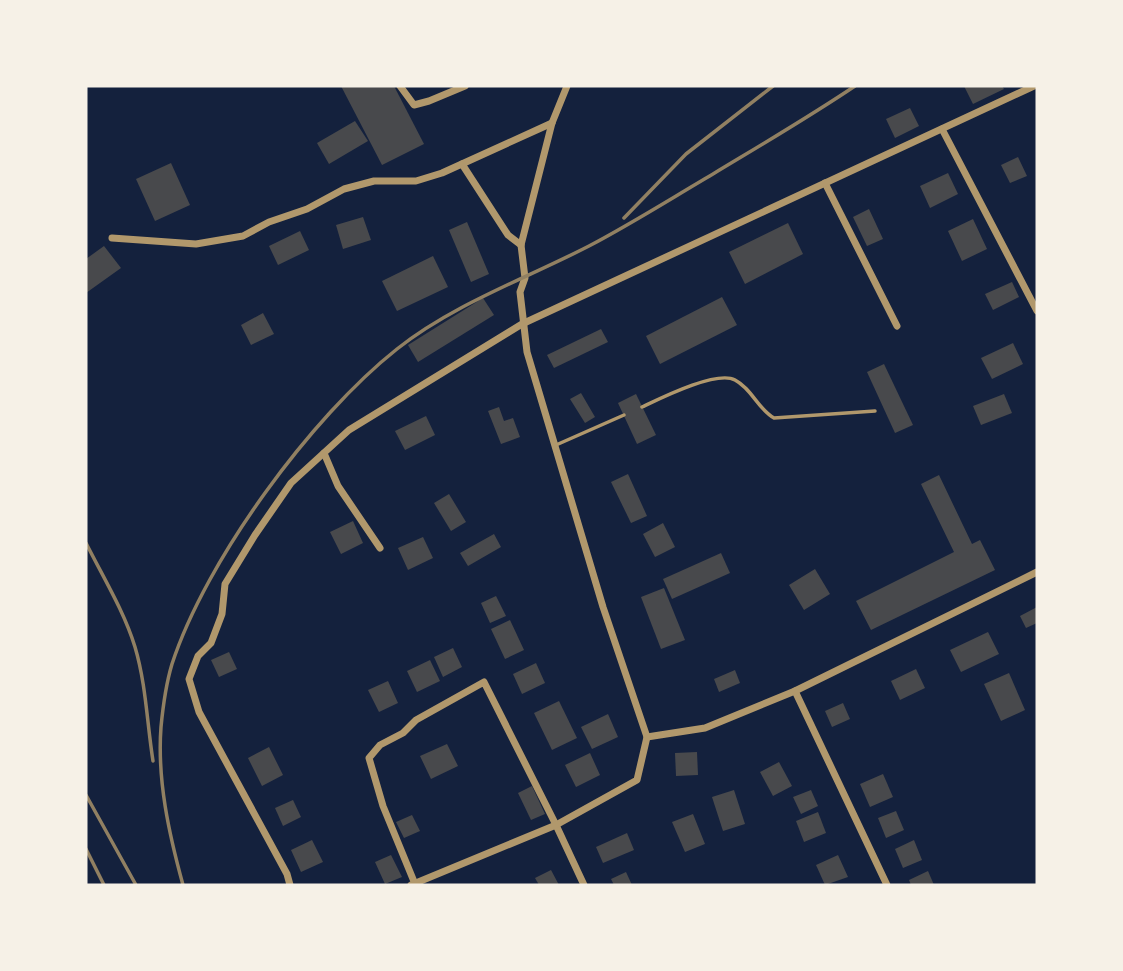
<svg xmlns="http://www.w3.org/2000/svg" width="1123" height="971" font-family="Rubik,sans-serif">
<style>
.building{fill:#48494c}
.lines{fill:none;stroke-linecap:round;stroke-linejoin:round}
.service{stroke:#b1986c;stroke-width:3.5}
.minor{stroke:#b1986c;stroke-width:7}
.rail{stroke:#918062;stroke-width:3.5}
</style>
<rect width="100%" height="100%" fill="#14213d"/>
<!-- building -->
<g class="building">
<path d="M 341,86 L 394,86 L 424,144 L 382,165 Z"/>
<path d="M 964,86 L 1002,86 L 1004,89 L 973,104 Z"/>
<path d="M 910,108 L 919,126 L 895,138 L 886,119 Z"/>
<path d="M 355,121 L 368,141 L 329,164 L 317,143 Z"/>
<path d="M 1018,157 L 1027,176 L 1010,183 L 1001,165 Z"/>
<path d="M 171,163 L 190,205 L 155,221 L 136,179 Z"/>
<path d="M 948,173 L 958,194 L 930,208 L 920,186 Z"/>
<path d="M 869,209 L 883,239 L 867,246 L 853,217 Z"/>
<path d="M 363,217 L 371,240 L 343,249 L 336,225 Z"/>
<path d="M 973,219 L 987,249 L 962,261 L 948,231 Z"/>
<path d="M 467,222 L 489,274 L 471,282 L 449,230 Z"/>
<path d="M 788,223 L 803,254 L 745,284 L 729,252 Z"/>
<path d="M 300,231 L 309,250 L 278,265 L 269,246 Z"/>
<path d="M 104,246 L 121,268 L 86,293 L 86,259 Z"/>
<path d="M 433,256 L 448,287 L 397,311 L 382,281 Z"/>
<path d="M 1012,282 L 1019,297 L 993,310 L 985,294 Z"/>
<path d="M 722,297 L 737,325 L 660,364 L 646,336 Z"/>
<path d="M 483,298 L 494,315 L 418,362 L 408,345 Z"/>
<path d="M 263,313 L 274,334 L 251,345 L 241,325 Z"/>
<path d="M 601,329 L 608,342 L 554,368 L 547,355 Z"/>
<path d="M 1013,343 L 1023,364 L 992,379 L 981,358 Z"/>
<path d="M 884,364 L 913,425 L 895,433 L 867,372 Z"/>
<path d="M 581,393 L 595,417 L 585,423 L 570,399 Z"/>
<path d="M 636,394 L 656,435 L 637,444 L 618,403 Z"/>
<path d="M 1004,394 L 1012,413 L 981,425 L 973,406 Z"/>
<path d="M 499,407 L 504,421 L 513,418 L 520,437 L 501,444 L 488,411 Z"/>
<path d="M 426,416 L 435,435 L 405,450 L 395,431 Z"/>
<path d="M 628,474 L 647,516 L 631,523 L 611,482 Z"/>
<path d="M 939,475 L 972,544 L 980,540 L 995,570 L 871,630 L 856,601 L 954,552 L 921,484 Z"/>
<path d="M 449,494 L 466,522 L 451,531 L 434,503 Z"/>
<path d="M 353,521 L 363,543 L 341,554 L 330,532 Z"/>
<path d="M 663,523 L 675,547 L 655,557 L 643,534 Z"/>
<path d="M 494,534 L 501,547 L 468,566 L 460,553 Z"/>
<path d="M 423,537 L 433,558 L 408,570 L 398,548 Z"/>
<path d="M 721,553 L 730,573 L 672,599 L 663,579 Z"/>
<path d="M 815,569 L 830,594 L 804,610 L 789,585 Z"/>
<path d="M 664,588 L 685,640 L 661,649 L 641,597 Z"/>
<path d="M 496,596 L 506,616 L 490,623 L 481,603 Z"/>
<path d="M 1037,607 L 1037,623 L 1026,628 L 1020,616 Z"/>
<path d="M 510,620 L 524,650 L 505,659 L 491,629 Z"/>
<path d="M 988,632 L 999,654 L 961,672 L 950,650 Z"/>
<path d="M 453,648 L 462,667 L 443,677 L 434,657 Z"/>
<path d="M 229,652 L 237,669 L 219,677 L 211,660 Z"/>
<path d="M 430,660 L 440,681 L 417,692 L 407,671 Z"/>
<path d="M 536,663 L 545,683 L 522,694 L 513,674 Z"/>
<path d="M 916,669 L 925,688 L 900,700 L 891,681 Z"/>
<path d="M 735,670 L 740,683 L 719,692 L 714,679 Z"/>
<path d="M 1009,673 L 1025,710 L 1001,721 L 984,684 Z"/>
<path d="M 388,681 L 398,703 L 379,712 L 368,690 Z"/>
<path d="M 559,701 L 577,738 L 552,750 L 534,713 Z"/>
<path d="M 843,703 L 850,719 L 832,727 L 825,711 Z"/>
<path d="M 608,714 L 618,737 L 592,749 L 581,727 Z"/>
<path d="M 447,744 L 458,766 L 431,779 L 420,756 Z"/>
<path d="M 269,747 L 283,775 L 262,786 L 248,758 Z"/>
<path d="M 697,752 L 698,775 L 676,776 L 675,753 Z"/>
<path d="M 590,753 L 600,775 L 576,787 L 565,765 Z"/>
<path d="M 779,762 L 792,786 L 773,796 L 760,772 Z"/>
<path d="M 883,774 L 893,797 L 870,807 L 860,784 Z"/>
<path d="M 532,786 L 545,814 L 531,820 L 518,793 Z"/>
<path d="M 734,790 L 745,824 L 723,831 L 712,797 Z"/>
<path d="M 811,790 L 818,806 L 801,814 L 793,797 Z"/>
<path d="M 293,800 L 301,817 L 283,826 L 275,808 Z"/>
<path d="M 896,811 L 904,830 L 886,838 L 878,818 Z"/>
<path d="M 818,812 L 826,833 L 804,842 L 796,821 Z"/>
<path d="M 693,814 L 705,844 L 685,852 L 672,822 Z"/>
<path d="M 412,815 L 420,831 L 404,838 L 396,822 Z"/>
<path d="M 627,833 L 634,850 L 603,863 L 596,847 Z"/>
<path d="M 312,840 L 323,862 L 301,872 L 291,850 Z"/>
<path d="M 914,840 L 922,860 L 903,868 L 895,849 Z"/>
<path d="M 391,855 L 402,877 L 385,884 L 375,862 Z"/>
<path d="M 838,855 L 848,877 L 825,885 L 816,865 Z"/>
<path d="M 551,870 L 559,885 L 539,885 L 535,878 Z"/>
<path d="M 928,871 L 934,885 L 911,885 L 909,880 Z"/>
<path d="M 626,872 L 632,885 L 614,885 L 611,879 Z"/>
</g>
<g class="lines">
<!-- service -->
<g class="service">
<path d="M 642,407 C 661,398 717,370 735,380 C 752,389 758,409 774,418 L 875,411"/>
<path d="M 556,445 L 624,415"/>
</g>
<!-- minor -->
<g class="minor">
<path d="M 400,86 L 414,105 L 429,101 L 465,86"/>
<path d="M 942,129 L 1037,311"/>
<path d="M 462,164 L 508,235 L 521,245"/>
<path d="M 825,183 L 897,326"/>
<path d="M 112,238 L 196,244 L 243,236 L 269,222 L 307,209 L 344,189 L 374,181 L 416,181 L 442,173 L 552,123"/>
<path d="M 324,453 L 338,486 L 380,548"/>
<path d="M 795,691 L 887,885"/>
<path d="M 647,737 L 705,728 L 795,691 L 1037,572"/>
<path d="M 415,884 L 383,806 L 369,758 L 380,745 L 403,733 L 416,720 L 484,682 L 556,825 L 584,885"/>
<path d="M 290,885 L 287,874 L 199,712 L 189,679 L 198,656 L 211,643 L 222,614 L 225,584 L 255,535 L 291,483 L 349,430 L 522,324 L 1034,86"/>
<path d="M 411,885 L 556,825 L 637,780 L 647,737 L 603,607 L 527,352 L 520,292 L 525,278 L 521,245 L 552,123 L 567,86"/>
</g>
<!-- rail -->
<g class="rail">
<path d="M 624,218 L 686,154 L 773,86"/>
<path d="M 86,543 C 103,577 124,611 135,647 C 146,684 147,723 153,761"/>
<path d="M 86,795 L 136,885"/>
<path d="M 86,849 L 104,885"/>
<path d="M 183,885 C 169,834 157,780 161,727 C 163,706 166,684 172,664 C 206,560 311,417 397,349 C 454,304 525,279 589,246 C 631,224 672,198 713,174 C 761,145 809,117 855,86"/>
</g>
</g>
<!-- border -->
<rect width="1123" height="971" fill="none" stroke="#f6f1e7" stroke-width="175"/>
</svg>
